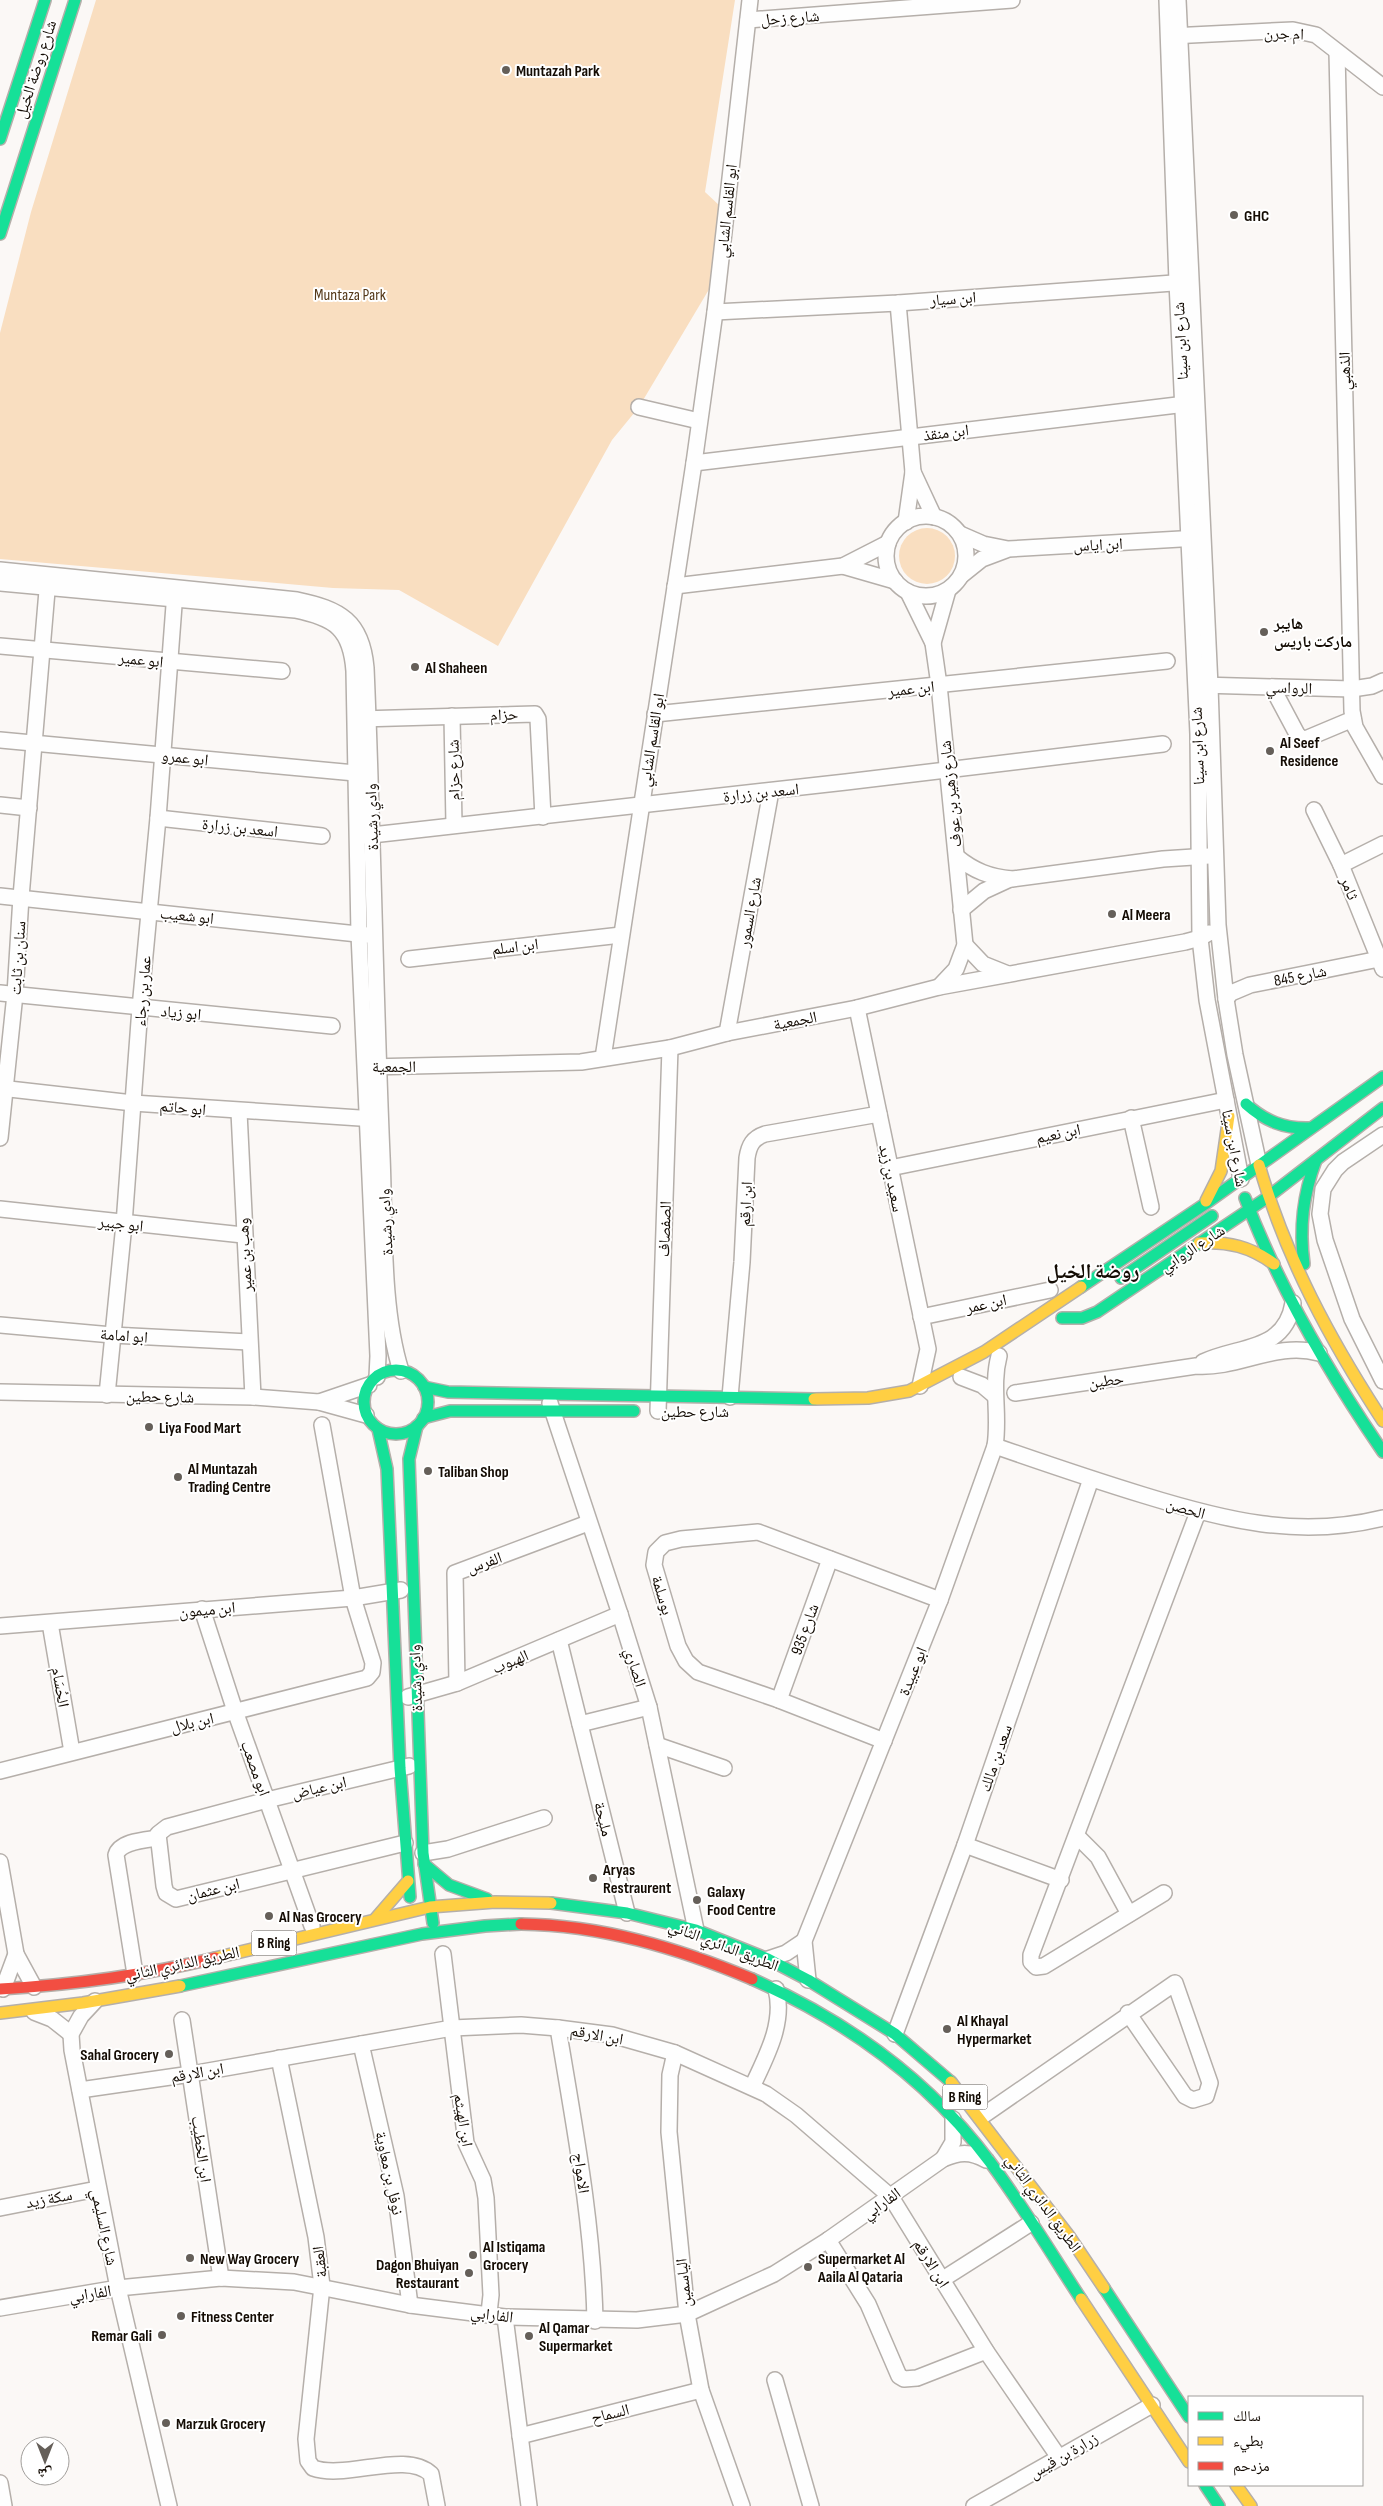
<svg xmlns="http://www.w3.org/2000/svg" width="1383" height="2506" font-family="'Sofia Sans Condensed','Noto Naskh Arabic',sans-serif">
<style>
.green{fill:#f9dec0}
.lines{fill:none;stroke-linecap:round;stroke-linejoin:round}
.street-casing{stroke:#b5afaa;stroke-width:18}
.fast-casing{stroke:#b5afaa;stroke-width:14}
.slow-casing{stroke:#b5afaa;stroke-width:14}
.jam-casing{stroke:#b5afaa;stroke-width:14}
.street{stroke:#fefefe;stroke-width:15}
.fast{stroke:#16e098;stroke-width:11}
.slow{stroke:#ffcf43;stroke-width:11}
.jam{stroke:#f24e42;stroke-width:11}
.poi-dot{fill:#655f59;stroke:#fff;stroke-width:2}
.labels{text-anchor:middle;stroke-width:4;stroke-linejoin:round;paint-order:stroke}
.shield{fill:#fff;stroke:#5a554f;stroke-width:1}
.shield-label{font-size:15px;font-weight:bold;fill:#140c04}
.street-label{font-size:16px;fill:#140c04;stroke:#fff}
.poi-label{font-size:16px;font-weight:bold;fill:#140c04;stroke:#fff;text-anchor:start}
.park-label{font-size:16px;fill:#543818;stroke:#fff}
.district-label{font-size:21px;font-weight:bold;fill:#140c04;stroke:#fff}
</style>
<rect width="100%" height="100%" fill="#fbf8f6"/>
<!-- green -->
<g class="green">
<path d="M 96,0 L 735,0 L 705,192 L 720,206 L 711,286 L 639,407 L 612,440 L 498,646 L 399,590 L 333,588 L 0,559 L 0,333 L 31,212 Z"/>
<circle cx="927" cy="556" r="28"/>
</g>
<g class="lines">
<defs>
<g id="street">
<path d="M 1167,0 L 1177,282 L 1198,734 L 1200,938 L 1207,1000 L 1241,1179"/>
<path d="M 1178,0 L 1210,686 L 1218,925 L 1226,999 L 1235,1055 L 1259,1165"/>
<path d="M 748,20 L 1012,0"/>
<path d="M 1171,36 L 1293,30 L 1316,35 L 1383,87"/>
<path d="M 1337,52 L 1352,711 L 1355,727 L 1383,776"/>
<path d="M 898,303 L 913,472 L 906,522"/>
<path d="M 715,312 L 898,303 L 1187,282"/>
<path d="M 639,407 L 699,421"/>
<path d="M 694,463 L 1194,403"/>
<path d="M 913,472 L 934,517"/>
<circle cx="926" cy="556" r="40"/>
<path d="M 960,534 L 983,544 L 1008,549 L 1198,538"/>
<path d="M 843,566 L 895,581"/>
<path d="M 0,570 L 297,600 C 340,609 362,621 366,668 C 373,831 375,994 382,1156 C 385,1223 381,1307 401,1371"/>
<path d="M 962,575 L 982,559 L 1006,550"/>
<path d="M 0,583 L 295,610 C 335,618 351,629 354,671 L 359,934 L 378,1356 L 377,1377"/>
<path d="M 675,586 L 843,566 L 888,543"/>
<path d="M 908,592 L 933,643 L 939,685 L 965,945 L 956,969 L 939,987"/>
<path d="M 933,643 L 948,590"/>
<path d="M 0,646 L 282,671"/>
<path d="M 1201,685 L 1352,689 L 1372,686 L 1383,681"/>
<path d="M 1272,687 L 1297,734 L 1303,740 L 1353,719"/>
<path d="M 655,714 L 1167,661"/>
<path d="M 452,716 L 454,825"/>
<path d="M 360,719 L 535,714 L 538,719 L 543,817"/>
<path d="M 0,740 L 366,774"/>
<path d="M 0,805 L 29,808"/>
<path d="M 1314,810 L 1341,865 L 1383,969"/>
<path d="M 158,818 L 322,836"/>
<path d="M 363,836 L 846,782 L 1163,744"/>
<path d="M 957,857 C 974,871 990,877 1012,879 L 1163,859 L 1209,856"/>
<path d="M 1341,865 L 1383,844"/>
<path d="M 0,896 L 367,935"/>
<path d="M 961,910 L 984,891 L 1010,879"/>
<path d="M 965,945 L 983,964 L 1008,974"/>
<path d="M 409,959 L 621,935"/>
<path d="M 0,993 L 332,1026"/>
<path d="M 1226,999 L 1231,993 L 1250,985 L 1379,959"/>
<path d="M 857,1008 L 928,1349 L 920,1386"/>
<path d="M 727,1033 L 771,791"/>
<path d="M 603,1058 L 694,463 L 715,312 L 750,0"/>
<path d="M 368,1067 L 581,1062 L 670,1048 L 727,1033 L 857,1008 L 939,987 L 1185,942 L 1200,938 L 1209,933"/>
<path d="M 0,1088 L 133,1103 L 375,1119"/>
<path d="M 239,1112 L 253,1397"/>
<path d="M 1131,1118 L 1151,1207"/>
<path d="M 1383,1135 L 1343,1162 L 1335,1170 L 1323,1189 L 1320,1214 L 1325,1240 L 1352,1319 L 1383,1381"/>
<path d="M 0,1138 L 15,994 L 21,897 L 48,579"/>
<path d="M 890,1168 L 1226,1100"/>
<path d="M 0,1209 L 243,1235"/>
<path d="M 921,1317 L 1050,1290"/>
<path d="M 0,1325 L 112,1335 L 249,1342"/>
<path d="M 1203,1362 C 1239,1345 1285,1352 1293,1303"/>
<path d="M 961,1377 L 982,1385 L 995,1396"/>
<path d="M 0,1392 L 253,1397 L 319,1402 L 366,1415"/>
<path d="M 1015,1393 L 1196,1366 C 1239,1369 1276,1341 1319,1353"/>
<path d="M 107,1395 L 124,1224 L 140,1008 L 158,818 L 175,592"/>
<path d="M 730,1397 L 742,1262 L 747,1158 C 749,1145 753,1138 765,1134 L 879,1114"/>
<path d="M 319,1402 L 369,1385"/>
<path d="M 550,1403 L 620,1614 L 649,1707 L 696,1930"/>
<path d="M 658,1411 L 670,1048"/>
<path d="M 995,1446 C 1044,1463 1094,1480 1143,1495 C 1224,1520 1298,1539 1383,1518"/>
<path d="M 202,1609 L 235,1711 L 312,1926"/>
<path d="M 50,1623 L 72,1752"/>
<path d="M 0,1626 L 353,1598 L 401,1590"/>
<path d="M 559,1640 L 627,1913"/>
<path d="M 457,1683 L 455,1573 L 588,1523"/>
<path d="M 408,1697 L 457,1683 L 620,1614"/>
<path d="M 779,1700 L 830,1559"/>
<path d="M 580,1724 L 649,1707"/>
<path d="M 884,1741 L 779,1700 L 698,1672 L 686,1661 L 678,1646 L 654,1565 L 656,1552 L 665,1543 L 681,1539 L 758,1532 L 940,1600"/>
<path d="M 657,1745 L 724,1768"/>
<path d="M 0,1771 L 367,1678 L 372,1672 L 373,1663 L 353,1598 L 322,1425"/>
<path d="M 1077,1836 L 1098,1857 L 1129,1914"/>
<path d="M 405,1843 L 176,1899 L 166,1893 L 164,1886 L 158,1834 L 167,1827 L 267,1800 L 409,1766"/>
<path d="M 965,1845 L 1061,1880"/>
<path d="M 423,1853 L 448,1849 L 544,1818"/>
<path d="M 0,1862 L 16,1954 L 34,1987"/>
<path d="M 1164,1893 L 1044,1966 L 1036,1967 L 1031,1962 L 1031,1955 L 1198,1512"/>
<path d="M 443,1954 L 466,2143 L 483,2180 L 486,2198 L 491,2295 L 489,2313"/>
<path d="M 768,1959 L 786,1953 L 804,1941"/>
<path d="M 135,1974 L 116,1855 C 120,1841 146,1840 158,1838"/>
<path d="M 808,1980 L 804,1941 L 940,1600 L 995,1446 C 1000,1415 991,1386 999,1356"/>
<path d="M 3,1989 L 16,1954"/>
<path d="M 95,2001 L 81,2016 L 71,2034 L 72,2050 L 118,2288 L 169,2506"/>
<path d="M 34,2012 L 52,2019 L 71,2034"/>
<path d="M 182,2020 L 221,2278"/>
<path d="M 558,2028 C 574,2125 593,2222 595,2321"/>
<path d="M 895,2034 L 965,1845 L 1091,1479"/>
<path d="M 361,2044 L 396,2196 L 410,2305"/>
<path d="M 675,2053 L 670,2075 L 669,2132 L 687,2314 L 701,2390 L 742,2506"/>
<path d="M 279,2058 L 316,2237 L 322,2286 L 306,2439 L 308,2461 L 313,2468 C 346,2480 406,2450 431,2474 L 437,2506"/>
<path d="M 752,2087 C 766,2057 785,2023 776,1989"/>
<path d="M 80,2090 L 191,2074 L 452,2028 L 521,2025 L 558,2028 L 612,2035 L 675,2053 L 766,2094 L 796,2115 L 891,2197 L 986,2351 L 1058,2456"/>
<path d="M 981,2117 L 1175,1983 L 1210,2083 L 1206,2096 L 1193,2100 L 1185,2096 L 1128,2013"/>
<path d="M 943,2159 L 953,2142 L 953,2119"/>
<path d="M 0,2208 L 97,2189"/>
<path d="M 828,2240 L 868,2304 L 899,2376 L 904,2379 L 917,2378 L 986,2351"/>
<path d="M 943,2279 L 1031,2223"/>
<path d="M 0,2308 L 118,2288 L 221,2278 L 294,2282 L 410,2305 L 505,2317 L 637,2320 L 687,2314 L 774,2274 L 828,2240 L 943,2159 C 959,2152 970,2151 986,2160"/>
<path d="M 505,2317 L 529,2506"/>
<path d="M 775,2380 L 811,2506"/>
<path d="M 520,2436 L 701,2390"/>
<path d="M 0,2483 L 4,2506"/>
<path d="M 974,2506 L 1152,2405"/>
</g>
<g id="fast">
<path d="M 0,139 L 45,0"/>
<path d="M 0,234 L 75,0"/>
<path d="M 1246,1104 C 1265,1121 1284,1129 1310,1128"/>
<path d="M 1245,1198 C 1279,1288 1329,1373 1383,1452"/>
<path d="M 1304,1264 C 1299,1227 1303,1195 1316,1160"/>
<path d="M 1121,1278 L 1212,1216"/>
<path d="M 1081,1287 L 1205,1204 L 1383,1077"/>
<path d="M 1062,1318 L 1082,1318 L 1097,1312 L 1268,1197 L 1383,1108"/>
<circle cx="396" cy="1402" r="32"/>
<path d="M 424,1387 L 448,1392 L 814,1399"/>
<path d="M 423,1418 L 450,1411 L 634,1411"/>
<path d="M 417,1426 L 409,1459 L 423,1853 L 433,1923"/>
<path d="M 378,1429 L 387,1469 L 400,1768 L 410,1897"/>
<path d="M 424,1864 L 449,1885 L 487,1899"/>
<path d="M 551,1903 L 627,1913 L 696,1930 L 768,1959 L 808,1980 L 895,2034 L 951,2082"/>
<path d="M 752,1979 C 845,2020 929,2080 990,2162 C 1023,2206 1051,2253 1081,2299"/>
<path d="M 180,1986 L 422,1934 L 485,1926 L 521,1924"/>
<path d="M 1104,2288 L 1189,2417"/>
<path d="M 1205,2485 L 1219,2506"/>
</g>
<g id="slow">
<path d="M 1259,1165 C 1286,1258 1330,1340 1383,1421"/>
<path d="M 1206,1201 L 1221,1171 L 1229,1116"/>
<path d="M 1199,1243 C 1228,1241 1251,1247 1274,1264"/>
<path d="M 814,1399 L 868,1398 L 909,1391 L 984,1352 L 1081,1287"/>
<path d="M 376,1918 L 408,1881"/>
<path d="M 215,1958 L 430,1907 L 495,1902 L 551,1903"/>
<path d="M 0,2013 L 83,2003 L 180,1986"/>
<path d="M 951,2082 L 1069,2236 L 1104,2288"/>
<path d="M 1081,2299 L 1189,2462"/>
<path d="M 1236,2485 L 1251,2506"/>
</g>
<g id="jam">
<path d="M 521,1924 C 601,1925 678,1948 752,1979"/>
<path d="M 0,1989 C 70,1985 146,1975 215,1958"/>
</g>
</defs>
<!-- street casing -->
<use href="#street" class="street-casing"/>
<!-- fast casing -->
<use href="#fast" class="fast-casing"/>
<!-- slow casing -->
<use href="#slow" class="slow-casing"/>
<!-- jam casing -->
<use href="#jam" class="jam-casing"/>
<!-- street -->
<use href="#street" class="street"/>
<!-- fast -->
<use href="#fast" class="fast"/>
<!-- slow -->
<use href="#slow" class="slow"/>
<!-- jam -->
<use href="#jam" class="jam"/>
</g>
<!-- markers -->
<g class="poi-dot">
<circle cx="506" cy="70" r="5"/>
<circle cx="1234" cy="215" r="5"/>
<circle cx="1264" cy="632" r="5"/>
<circle cx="415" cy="667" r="5"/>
<circle cx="1270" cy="751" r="5"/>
<circle cx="1112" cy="914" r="5"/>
<circle cx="149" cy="1427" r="5"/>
<circle cx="428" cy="1471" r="5"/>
<circle cx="178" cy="1477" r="5"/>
<circle cx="593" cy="1878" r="5"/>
<circle cx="697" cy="1900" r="5"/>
<circle cx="269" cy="1916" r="5"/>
<circle cx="947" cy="2029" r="5"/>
<circle cx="169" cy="2054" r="5"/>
<circle cx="473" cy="2255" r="5"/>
<circle cx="190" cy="2258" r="5"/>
<circle cx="808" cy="2267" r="5"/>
<circle cx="469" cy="2273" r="5"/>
<circle cx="181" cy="2316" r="5"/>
<circle cx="162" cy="2335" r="5"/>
<circle cx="529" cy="2336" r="5"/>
<circle cx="166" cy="2423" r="5"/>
</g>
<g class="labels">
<!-- shield labels -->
<g class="shield">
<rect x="251.5" y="1930.5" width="45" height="25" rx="4"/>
<rect x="942.5" y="2084.5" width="45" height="25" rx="4"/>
</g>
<g class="shield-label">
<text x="274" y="1948">B Ring</text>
<text x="965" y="2102">B Ring</text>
</g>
<!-- street labels -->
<g class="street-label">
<text transform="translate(790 17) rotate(-4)" y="6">شارع زحل</text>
<text transform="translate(1284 33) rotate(2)" y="6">ام جرن</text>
<text transform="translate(35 69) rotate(-72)" y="6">شارع روضة الخيل</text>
<text transform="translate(726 211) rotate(-84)" y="6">ابو القاسم الشابي</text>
<text transform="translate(953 298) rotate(-4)" y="6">ابن سيار</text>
<text transform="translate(1180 341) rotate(-93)" y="6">شارع ابن سينا</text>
<text transform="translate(1344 371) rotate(-91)" y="6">الذهبي</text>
<text transform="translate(946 432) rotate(-7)" y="6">ابن منقذ</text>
<text transform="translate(1098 544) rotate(-3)" y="6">ابن اياس</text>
<text transform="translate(141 659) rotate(6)" y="6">ابو عمير</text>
<text transform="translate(1289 687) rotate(2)" y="6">الرواسي</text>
<text transform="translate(911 688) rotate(-6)" y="6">ابن عمير</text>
<text transform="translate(504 714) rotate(-2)" y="6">حزام</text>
<text transform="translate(651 740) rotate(-81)" y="6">ابو القاسم الشابي</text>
<text transform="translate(1197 746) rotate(-92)" y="6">شارع ابن سينا</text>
<text transform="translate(185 757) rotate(6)" y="6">ابو عمرو</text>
<text transform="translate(453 770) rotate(-91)" y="6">شارع حزام</text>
<text transform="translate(761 792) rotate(-6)" y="6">اسعد بن زرارة</text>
<text transform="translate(950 794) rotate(-96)" y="6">شارع زهير بن عوف</text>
<text transform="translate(371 817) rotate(-92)" y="6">وادي رشيدة</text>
<text transform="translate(240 827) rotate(6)" y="6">اسعد بن زرارة</text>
<text transform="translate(1350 888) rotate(68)" y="6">ثامر</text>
<text transform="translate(749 912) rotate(-80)" y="6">شارع السمور</text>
<text transform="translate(187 915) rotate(6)" y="6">ابو شعيب</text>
<text transform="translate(515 946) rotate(-7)" y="6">ابن اسلم</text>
<text transform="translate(17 958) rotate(-86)" y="6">سنان بن ثابت</text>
<text transform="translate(1300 975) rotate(-11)" y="6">شارع 845</text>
<text transform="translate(142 991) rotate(-85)" y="6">عمار بن رجاء</text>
<text transform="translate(181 1012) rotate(5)" y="6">ابو زياد</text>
<text transform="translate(795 1020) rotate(-11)" y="6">الجمعية</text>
<text x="394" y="1072">الجمعية</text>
<text transform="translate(183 1107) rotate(5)" y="6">ابو حاتم</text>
<text transform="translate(1058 1133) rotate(-12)" y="6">ابن نعيم</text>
<text transform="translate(1235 1148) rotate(79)" y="6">شارع ابن سينا</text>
<text transform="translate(892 1178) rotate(78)" y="6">سعيد بن زيد</text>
<text transform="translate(745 1204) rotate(-87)" y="6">ابن ارقم</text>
<text transform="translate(385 1222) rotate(-93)" y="6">وادي رشيدة</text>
<text transform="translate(121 1223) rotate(6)" y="6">ابو جبير</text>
<text transform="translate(664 1229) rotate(-88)" y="6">الصفصاف</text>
<text transform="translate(1192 1248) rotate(-33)" y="6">شارع الروابي</text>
<text transform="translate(244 1255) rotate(-93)" y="6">وهب بن عمير</text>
<text transform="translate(986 1303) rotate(-12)" y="6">ابن عمر</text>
<text transform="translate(124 1335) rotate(4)" y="6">ابو امامة</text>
<text transform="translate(1106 1380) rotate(-8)" y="6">حطين</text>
<text transform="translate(160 1396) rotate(1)" y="6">شارع حطين</text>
<text x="695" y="1417">شارع حطين</text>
<text transform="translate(1186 1508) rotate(16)" y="6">الحصن</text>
<text transform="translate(484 1562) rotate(-19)" y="6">الفرس</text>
<text transform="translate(663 1595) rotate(73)" y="6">بوسلمة</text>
<text transform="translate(207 1609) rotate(-5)" y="6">ابن ميمون</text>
<text transform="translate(804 1629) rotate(-70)" y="6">شارع 935</text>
<text transform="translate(510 1661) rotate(-23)" y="6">الهبوب</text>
<text transform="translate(636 1667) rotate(73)" y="6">الصاري</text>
<text transform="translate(912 1671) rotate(-68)" y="6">ابو عبيدة</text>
<text transform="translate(415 1678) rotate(-92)" y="6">وادي رشيدة</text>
<text transform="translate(61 1687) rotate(80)" y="6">الحُسَام</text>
<text transform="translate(192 1722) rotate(-13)" y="6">ابن بلال</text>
<text transform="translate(995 1758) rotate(-71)" y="6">سعد بن مالك</text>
<text transform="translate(256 1768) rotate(70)" y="6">ابو مصعب</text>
<text transform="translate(319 1787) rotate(-13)" y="6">ابن عياض</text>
<text transform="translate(604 1819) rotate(76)" y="6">مليحة</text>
<text transform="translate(213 1889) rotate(-14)" y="6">ابن عثمان</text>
<text transform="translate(724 1945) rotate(21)" y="6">الطريق الدائري الثاني</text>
<text transform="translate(182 1963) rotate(-12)" y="6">الطريق الدائري الثاني</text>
<text transform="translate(597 2034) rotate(10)" y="6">ابن الارقم</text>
<text transform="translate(197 2072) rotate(-10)" y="6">ابن الارقم</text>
<text transform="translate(464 2120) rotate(81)" y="6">ابن الهيثم</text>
<text transform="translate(202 2149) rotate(82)" y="6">ابن الخطيب</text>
<text transform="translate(390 2173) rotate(78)" y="6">نوفل بن معاوية</text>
<text transform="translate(582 2173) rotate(82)" y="6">الامواج</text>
<text transform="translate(49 2198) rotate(-11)" y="6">سكة زيد</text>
<text transform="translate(881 2203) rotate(-35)" y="6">الفارابي</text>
<text transform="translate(1044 2203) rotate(54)" y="6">الطريق الدائري الثاني</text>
<text transform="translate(105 2227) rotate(78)" y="6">شارع السليمي</text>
<text transform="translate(319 2262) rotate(-97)" y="6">العقبة</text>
<text transform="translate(932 2263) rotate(58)" y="6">ابن الارقم</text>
<text transform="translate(683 2283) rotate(-96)" y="6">الياسمين</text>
<text transform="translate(90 2293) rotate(-9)" y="6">الفارابي</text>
<text transform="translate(492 2314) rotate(7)" y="6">الفارابي</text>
<text transform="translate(610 2413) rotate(-14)" y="6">السماح</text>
<text transform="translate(1063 2455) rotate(-30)" y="6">زرارة بن قيس</text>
</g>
<!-- poi labels -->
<g class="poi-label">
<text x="516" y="76">Muntazah Park</text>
<text x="1244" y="221">GHC</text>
<text x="1274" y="629">هايبر<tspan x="1274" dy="18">ماركت باريس</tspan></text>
<text x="425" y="673">Al Shaheen</text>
<text x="1280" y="748">Al Seef<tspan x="1280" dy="18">Residence</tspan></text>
<text x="1122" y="920">Al Meera</text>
<text x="159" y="1433">Liya Food Mart</text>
<text x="188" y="1474">Al Muntazah<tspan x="188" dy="18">Trading Centre</tspan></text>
<text x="438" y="1477">Taliban Shop</text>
<text x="603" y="1875">Aryas<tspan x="603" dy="18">Restraurent</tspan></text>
<text x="707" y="1897">Galaxy<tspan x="707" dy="18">Food Centre</tspan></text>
<text x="279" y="1922">Al Nas Grocery</text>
<text x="957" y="2026">Al Khayal<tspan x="957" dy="18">Hypermarket</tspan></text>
<text x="159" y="2060" text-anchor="end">Sahal Grocery</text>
<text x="483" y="2252">Al Istiqama<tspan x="483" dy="18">Grocery</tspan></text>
<text x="200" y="2264">New Way Grocery</text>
<text x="818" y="2264">Supermarket Al<tspan x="818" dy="18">Aaila Al Qataria</tspan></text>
<text x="459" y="2270" text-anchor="end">Dagon Bhuiyan<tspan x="459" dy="18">Restaurant</tspan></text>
<text x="191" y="2322">Fitness Center</text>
<text x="539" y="2333">Al Qamar<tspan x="539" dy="18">Supermarket</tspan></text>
<text x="152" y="2341" text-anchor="end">Remar Gali</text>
<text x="176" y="2429">Marzuk Grocery</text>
</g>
<!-- park labels -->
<g class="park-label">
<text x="350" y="300">Muntaza Park</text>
</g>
<!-- district labels -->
<g class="district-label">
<text x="1093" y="1278">روضة الخيل</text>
</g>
</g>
<!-- legend -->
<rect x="1188" y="2396" width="175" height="90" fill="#ffffff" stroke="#a19e9b"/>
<rect x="1198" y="2412" width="25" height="8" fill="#16e098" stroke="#a19e9b"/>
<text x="1233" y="2421" font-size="15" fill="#140c04">سالك</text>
<rect x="1198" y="2437" width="25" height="8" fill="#ffcf43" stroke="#a19e9b"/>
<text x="1233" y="2446" font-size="15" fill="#140c04">بطيء</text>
<rect x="1198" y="2462" width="25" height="8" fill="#f24e42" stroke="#a19e9b"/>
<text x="1233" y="2471" font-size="15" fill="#140c04">مزدحم</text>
<!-- north arrow -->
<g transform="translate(45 2461) rotate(180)"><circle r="24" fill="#ffffff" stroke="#a19e9b"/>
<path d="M0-4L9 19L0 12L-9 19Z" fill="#655f59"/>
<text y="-8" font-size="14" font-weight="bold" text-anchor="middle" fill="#140c04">ش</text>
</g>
</svg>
